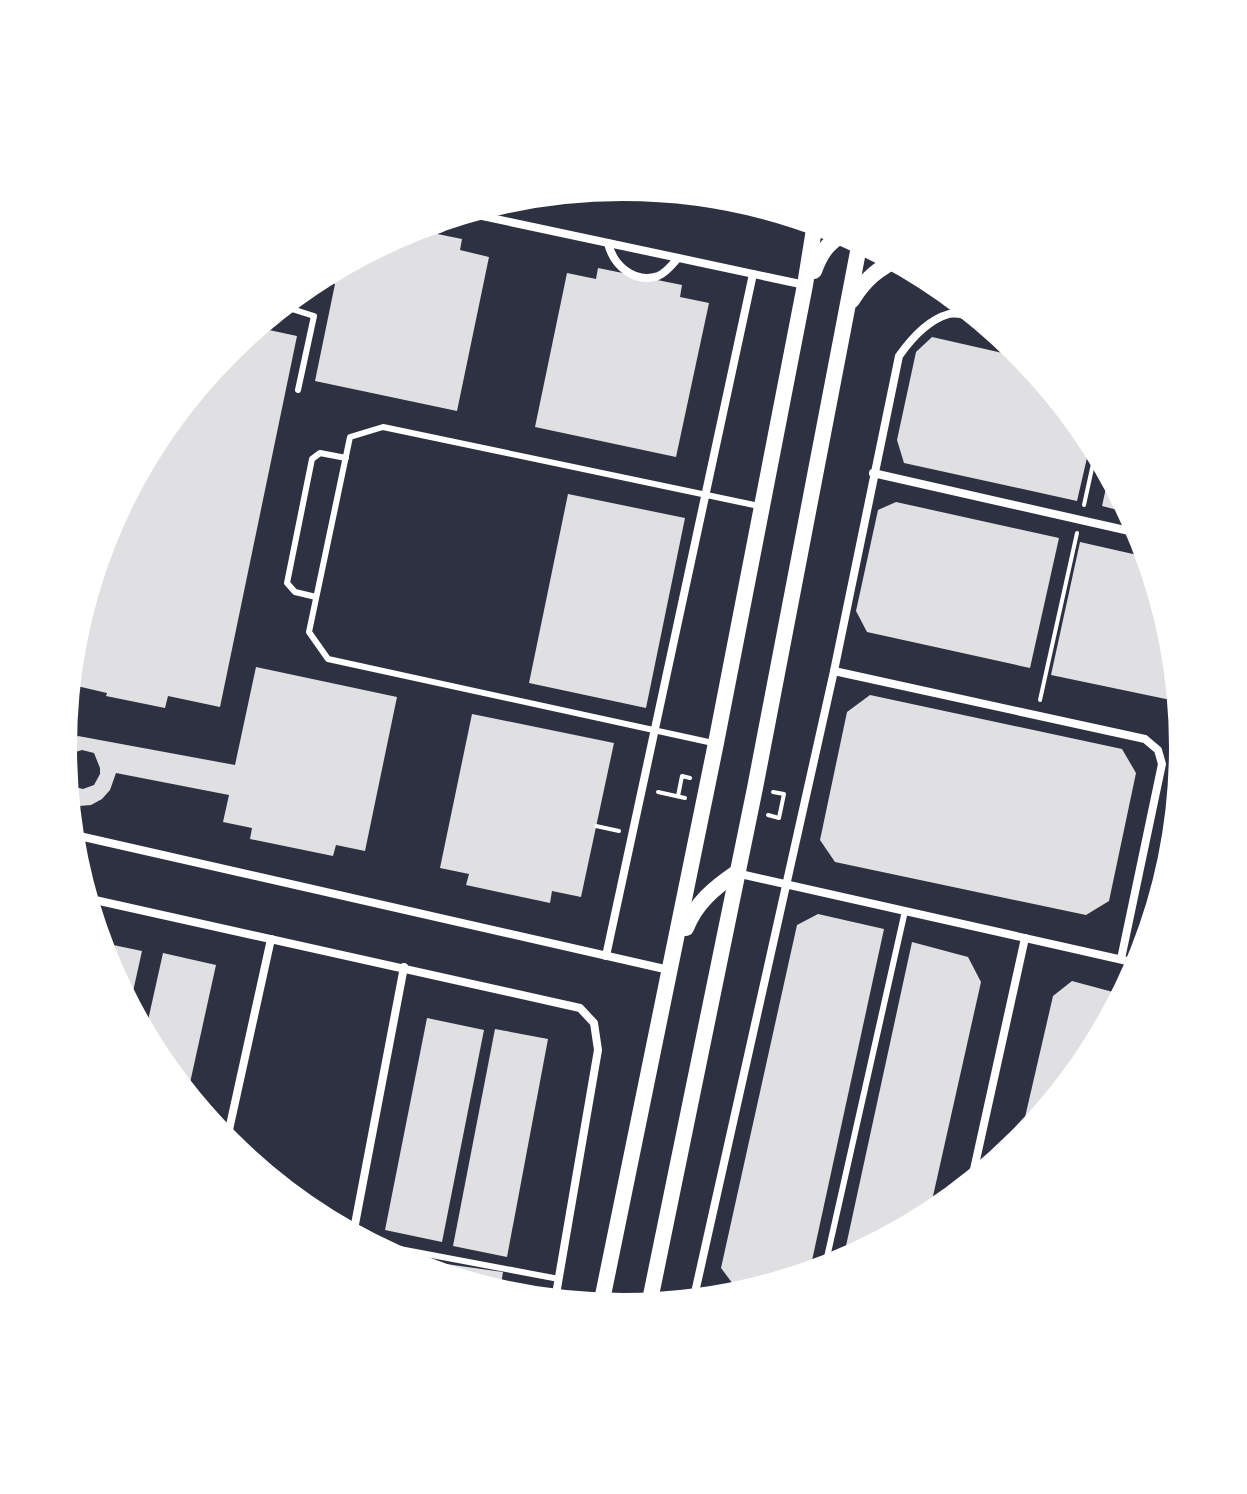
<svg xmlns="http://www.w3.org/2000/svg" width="1247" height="1494" font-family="Georgia,serif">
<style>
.building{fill:#e0e0e3}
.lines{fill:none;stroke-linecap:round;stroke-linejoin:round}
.path{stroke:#fff;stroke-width:4}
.service{stroke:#fff;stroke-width:6}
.minor{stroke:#fff;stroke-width:8}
.secondary{stroke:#fff;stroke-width:16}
.rim{fill:none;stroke:#fff;stroke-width:10}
</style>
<rect width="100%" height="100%" fill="#2d3142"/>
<!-- building -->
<g class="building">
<path d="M 403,227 L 462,239 L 460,250 L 489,257 L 457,411 L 315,381 L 335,284 L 307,278 Z"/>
<path d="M 598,268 L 682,285 L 680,297 L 709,303 L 676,457 L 535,427 L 567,273 L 596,279 Z"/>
<path d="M 250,326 L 297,336 L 220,707 L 168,696 L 165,708 L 106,696 L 107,693 L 64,683 L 84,586 L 101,530 L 154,432 L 224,347 Z"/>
<path d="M 932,337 L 1034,360 L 1093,432 L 1077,501 L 904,463 L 897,440 L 916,352 Z"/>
<path d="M 1111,465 L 1137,515 L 1102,506 Z"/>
<path d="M 568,494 L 685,518 L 646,708 L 529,683 Z"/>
<path d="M 896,502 L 1059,538 L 1030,668 L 867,632 L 856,611 L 878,510 Z"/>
<path d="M 1080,542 L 1155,559 L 1178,637 L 1185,703 L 1051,675 Z"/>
<path d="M 256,667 L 397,697 L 365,851 L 336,845 L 333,856 L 250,839 L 252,828 L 223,822 L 229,795 L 116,773 L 110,790 L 102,799 L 91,805 L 79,806 L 63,801 L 61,774 L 71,786 L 83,789 L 94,785 L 100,774 L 100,768 L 94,753 L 82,750 L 69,754 L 60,769 L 58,744 L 78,736 L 235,765 Z"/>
<path d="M 870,695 L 1122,749 L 1136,773 L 1109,901 L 1086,915 L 835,862 L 820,840 L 847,712 Z"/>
<path d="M 472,714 L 614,743 L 581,897 L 552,891 L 550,903 L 466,885 L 469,874 L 440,868 Z"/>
<path d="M 1185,772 L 1178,858 L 1161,913 L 1155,903 Z"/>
<path d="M 818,914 L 884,929 L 808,1279 L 760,1294 L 736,1288 L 721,1268 L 797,925 Z"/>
<path d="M 94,941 L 142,951 L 128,1014 L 101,963 Z"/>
<path d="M 912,942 L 968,957 L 981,982 L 927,1223 L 841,1269 Z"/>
<path d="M 163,953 L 216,965 L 186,1101 L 153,1061 L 143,1043 Z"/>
<path d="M 1072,981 L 1124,995 L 1120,1012 L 1093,1062 L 1017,1152 L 1053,996 Z"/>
<path d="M 427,1018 L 484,1030 L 442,1242 L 385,1230 Z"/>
<path d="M 495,1029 L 548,1039 L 507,1257 L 453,1246 Z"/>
<path d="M 374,1252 L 436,1260 L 434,1278 L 407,1269 Z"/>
<path d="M 446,1264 L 503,1272 L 499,1297 L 444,1281 Z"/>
</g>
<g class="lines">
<!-- path -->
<g class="path">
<path d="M 1084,505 L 1098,441"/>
<path d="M 1040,700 L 1077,533"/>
<path d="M 658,792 L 685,798"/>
<path d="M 678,796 L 682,776 L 690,778"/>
<path d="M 768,815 L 779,818 L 784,794 L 773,792"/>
<path d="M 596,826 L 619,831"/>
</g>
<!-- service -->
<g class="service">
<path d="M 276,304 L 314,316 L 298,390"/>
<path d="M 316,597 L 295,592 L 287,583 L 312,459 L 320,453 L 346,458"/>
<path d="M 713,743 L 328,659 L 309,632 L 350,437 L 383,427 L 759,506"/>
<path d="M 1135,985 L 1139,963"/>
<path d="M 352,1240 L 559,1279"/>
<path d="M 823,1275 L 905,911"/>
</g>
<!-- minor -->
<g class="minor">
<path d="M 454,210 L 805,285"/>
<path d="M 406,225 C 430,237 444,231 461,212"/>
<path d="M 608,243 C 613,265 634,284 658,276 C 666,273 672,265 678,258"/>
<path d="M 994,323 C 981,320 960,311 949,314 C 927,320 911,339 899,356 L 834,671 L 1145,739 L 1158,750 L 1162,764 L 1121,959"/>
<path d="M 873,473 L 1147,535"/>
<path d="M 66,833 L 669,970"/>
<path d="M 736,873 L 1145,965"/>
<path d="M 83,905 L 95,900 L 580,1008 L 594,1023 L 598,1050 L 554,1306"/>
<path d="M 606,956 L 753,274"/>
<path d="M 225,1148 L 271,939"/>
<path d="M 969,1192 L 1025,938"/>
<path d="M 352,1240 L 404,967"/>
<path d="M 692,1306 L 834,671"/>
</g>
<!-- secondary -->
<g class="secondary">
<path d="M 814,271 C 822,249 830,241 850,230"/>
<path d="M 852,300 C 865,279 879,268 901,257"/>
<path d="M 686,928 C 696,903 714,888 736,873"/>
<path d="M 600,1310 L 716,743 L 805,285 L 816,217"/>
<path d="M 648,1310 L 755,788 L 861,236"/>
</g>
</g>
<!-- crop -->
<path d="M0 0H1247V1494H0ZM72 747a551 551 0 1 1 1102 0a551 551 0 1 1-1102 0Z" fill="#fff" fill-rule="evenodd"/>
<path class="rim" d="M72 747a551 551 0 1 1 1102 0a551 551 0 1 1-1102 0Z"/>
</svg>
